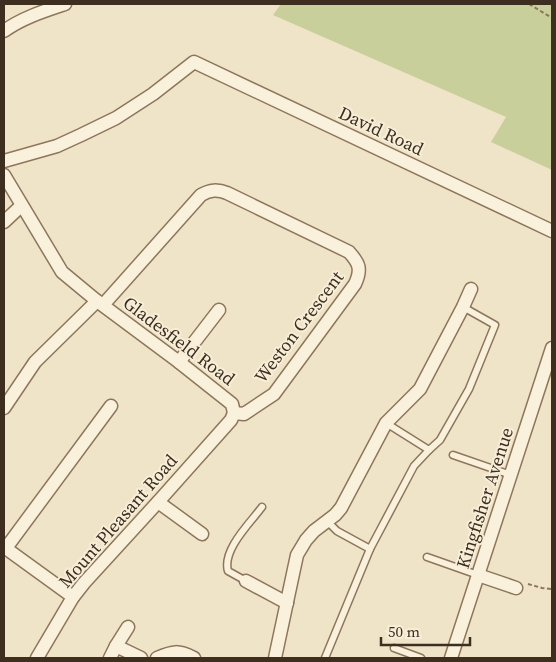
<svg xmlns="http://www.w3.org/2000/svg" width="556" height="662" font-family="'Source Serif 4',serif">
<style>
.green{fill:#c9cf9b}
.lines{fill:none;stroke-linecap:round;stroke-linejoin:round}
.lane-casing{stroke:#8d765c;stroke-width:9}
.street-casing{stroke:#8d765c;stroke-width:15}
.path{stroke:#8d765c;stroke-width:2;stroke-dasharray:4 2.5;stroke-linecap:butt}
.lane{stroke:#faf1dc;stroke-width:6}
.street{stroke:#faf1dc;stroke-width:12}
.labels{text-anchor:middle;stroke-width:4;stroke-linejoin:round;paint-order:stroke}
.street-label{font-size:18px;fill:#3d2e20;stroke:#f7eed8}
</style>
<rect width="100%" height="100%" fill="#f0e4c8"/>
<!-- green -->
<path class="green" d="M 281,4 L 552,4 L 552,170 L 491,142 L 506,117 L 273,15 Z"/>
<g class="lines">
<defs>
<g id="lane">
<path d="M 386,423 L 429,450 L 440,440 L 469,389 L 495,325 L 463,307"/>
<path d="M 453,455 L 511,475"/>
<path d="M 327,521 L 337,531 L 370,549 L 414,466 L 429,450"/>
<path d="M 427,557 L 478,575"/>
<path d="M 246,581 L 228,571 C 222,550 250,523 262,507"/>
<path d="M 394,648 L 421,658"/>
<path d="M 325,658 L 370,549"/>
</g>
<g id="street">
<path d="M 4,31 C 22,18 44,11 65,4"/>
<path d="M 4,161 L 57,146 L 81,135 L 116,118 L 153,94 L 194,62 L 552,231"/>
<path d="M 4,175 L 62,272 L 97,301 L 179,362 L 232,404 L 234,413"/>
<path d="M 4,222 L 21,206"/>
<path d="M 103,305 L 201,195 C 210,190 217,189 227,193 L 349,252 C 359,263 362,269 355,284 L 274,394 L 244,414 L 234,413"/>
<path d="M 179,362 L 219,310"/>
<path d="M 4,408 L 35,362 L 97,301"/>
<path d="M 158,502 L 202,534"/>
<path d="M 4,547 L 73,597"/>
<path d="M 6,548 L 111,406"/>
<path d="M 478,575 L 516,588"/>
<path d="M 246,581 L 287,603"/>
<path d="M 116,646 L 141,658"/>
<path d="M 37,658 L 73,597 L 84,583 L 158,502 L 231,420 L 234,413"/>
<path d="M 110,658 L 116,646 L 128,627"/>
<path d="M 157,658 C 173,651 178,650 194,658"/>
<path d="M 275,658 L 297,555 L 306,540 L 314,531 L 335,515 L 341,508 L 386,423 L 420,389 L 463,307 L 471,289"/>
<path d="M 451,658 L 552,348"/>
</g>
</defs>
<!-- lane casing -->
<use href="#lane" class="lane-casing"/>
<!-- street casing -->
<use href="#street" class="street-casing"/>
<!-- path -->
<g class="path">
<path d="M 529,4 L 552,18"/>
<path d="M 528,584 L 542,588 L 552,589"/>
</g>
<!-- lane -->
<use href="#lane" class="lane"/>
<!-- street -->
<use href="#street" class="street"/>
</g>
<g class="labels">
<!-- street labels -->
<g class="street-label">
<text transform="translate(381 131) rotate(25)" y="6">David Road</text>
<text transform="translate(299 327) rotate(-53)" y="6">Weston Crescent</text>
<text transform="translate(179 341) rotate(37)" y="6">Gladesfield Road</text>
<text transform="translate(485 498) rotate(-72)" y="6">Kingfisher Avenue</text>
<text transform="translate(118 521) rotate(-49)" y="6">Mount Pleasant Road</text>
</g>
</g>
<!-- border -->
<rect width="556" height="662" fill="none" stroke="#3d2e20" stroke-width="10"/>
<!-- scale -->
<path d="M381 637v8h89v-8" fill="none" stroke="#3d2e20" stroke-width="2.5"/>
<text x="388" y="637" font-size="15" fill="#3d2e20" stroke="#f7eed8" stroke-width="4" paint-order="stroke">50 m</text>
</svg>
